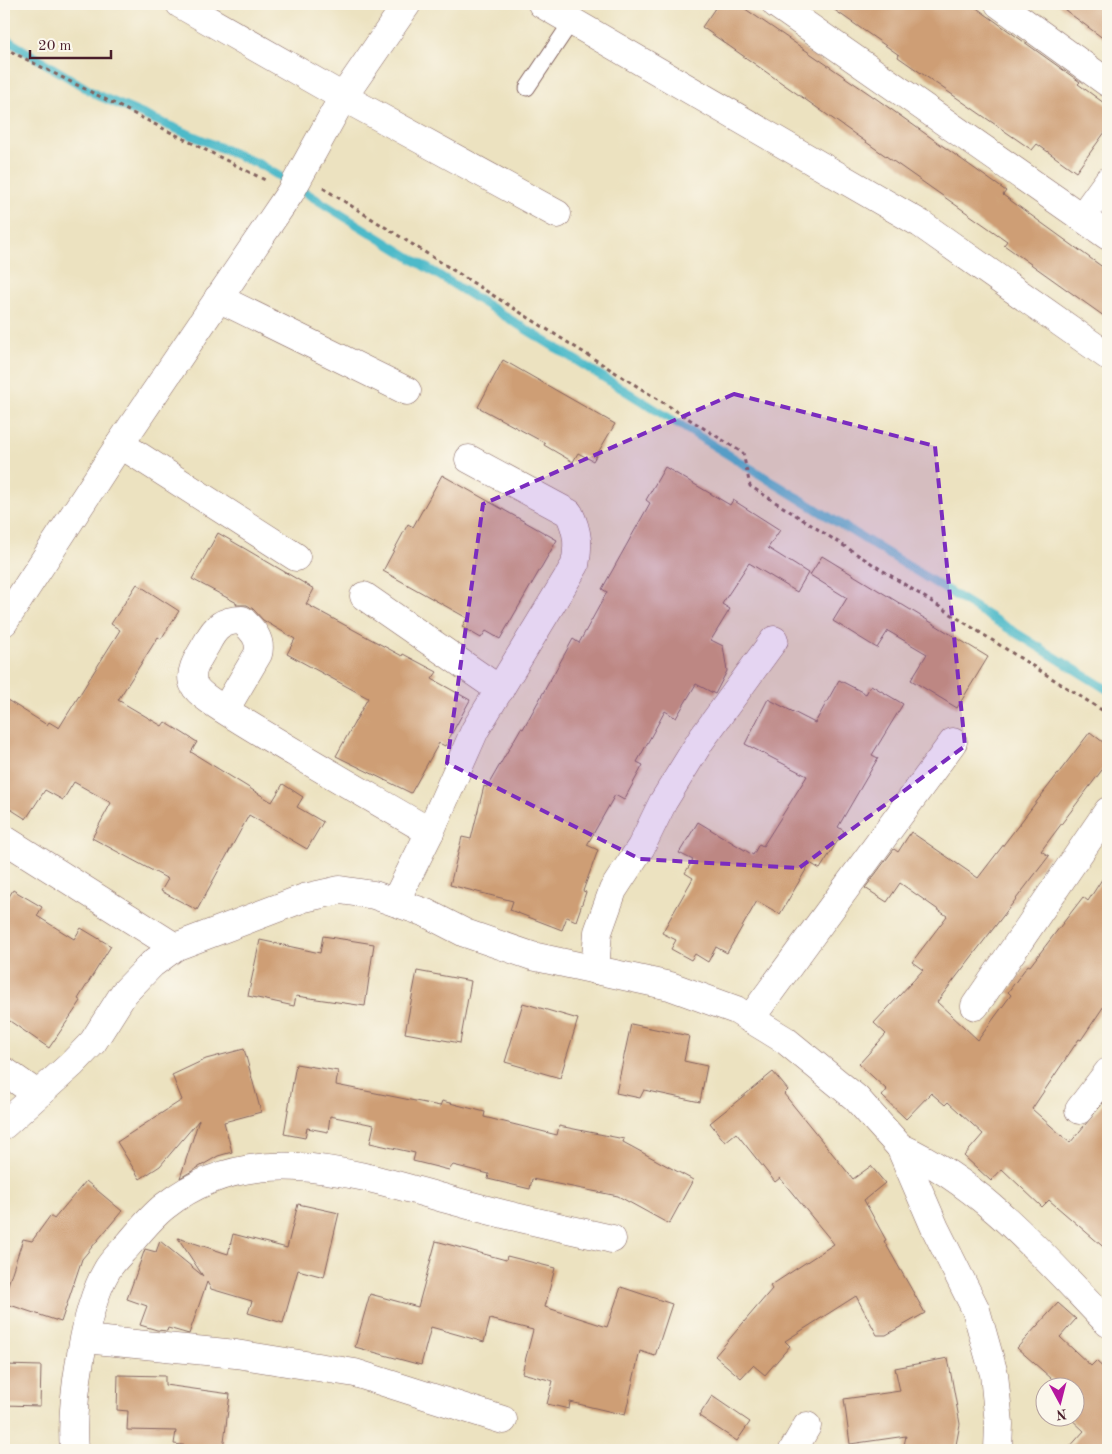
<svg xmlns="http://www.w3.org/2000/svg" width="1112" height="1454" font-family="'Old Standard TT',serif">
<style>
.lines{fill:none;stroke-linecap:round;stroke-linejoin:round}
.stream{stroke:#4ebac9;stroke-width:9}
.building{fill:#ce9e75}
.service-casing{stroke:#83635f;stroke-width:17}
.minor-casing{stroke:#83635f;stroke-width:29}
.path{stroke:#83635f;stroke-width:3;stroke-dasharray:4 4;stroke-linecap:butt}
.service{stroke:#fff;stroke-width:15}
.minor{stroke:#fff;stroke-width:28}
.marked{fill:#7b2cbf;fill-opacity:0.2;stroke:#7b2cbf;stroke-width:4;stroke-dasharray:10 6;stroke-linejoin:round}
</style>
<rect width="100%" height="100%" fill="#fbf7ec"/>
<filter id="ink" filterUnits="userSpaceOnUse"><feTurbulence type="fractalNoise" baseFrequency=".02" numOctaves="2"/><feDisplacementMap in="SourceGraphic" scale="10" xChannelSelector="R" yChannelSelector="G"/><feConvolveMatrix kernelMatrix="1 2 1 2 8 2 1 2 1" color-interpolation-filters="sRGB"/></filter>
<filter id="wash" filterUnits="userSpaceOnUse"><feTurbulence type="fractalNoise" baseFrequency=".0096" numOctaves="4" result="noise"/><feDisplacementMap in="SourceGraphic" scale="20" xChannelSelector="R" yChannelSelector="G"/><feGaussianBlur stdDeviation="1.12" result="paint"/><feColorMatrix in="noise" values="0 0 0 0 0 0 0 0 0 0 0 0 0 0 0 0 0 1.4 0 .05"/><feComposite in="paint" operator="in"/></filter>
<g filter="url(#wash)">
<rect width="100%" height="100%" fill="#ece2c0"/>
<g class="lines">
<!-- stream -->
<path class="stream" d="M 4,38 L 97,95 L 261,165 L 1108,690"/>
</g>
<g id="blocks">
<!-- building -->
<g class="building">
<path d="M 718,4 L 738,4 L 871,95 L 1006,191 L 1003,195 L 1108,271 L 1108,319 L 1004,245 L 1007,241 L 702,27 Z"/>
<path d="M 826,4 L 971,4 L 1080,82 L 1078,84 L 1108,106 L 1108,128 L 1076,172 L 1037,144 L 1032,150 L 898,57 L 899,55 Z"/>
<path d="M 1057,4 L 1108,4 L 1108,42 Z"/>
<path d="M 503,360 L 615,424 L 593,461 L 578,453 L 573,462 L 544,445 L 545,443 L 478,407 Z"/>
<path d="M 665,467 L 730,505 L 733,500 L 780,530 L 768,548 L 808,573 L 797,592 L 749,563 L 722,604 L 730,609 L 711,640 L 723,646 L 727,671 L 715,694 L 696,684 L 676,718 L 665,711 L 637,762 L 643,765 L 624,800 L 615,795 L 587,845 L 598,850 L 583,891 L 586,892 L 576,921 L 567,917 L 562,930 L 510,910 L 513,901 L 450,885 L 462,837 L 471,839 L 484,786 L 487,787 L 521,728 L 523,729 L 573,639 L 579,643 L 607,592 L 602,589 L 650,503 L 646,500 Z"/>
<path d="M 442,475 L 557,540 L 500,639 L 486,631 L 481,638 L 462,627 L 467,618 L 383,571 L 408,524 L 413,527 Z"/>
<path d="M 218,533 L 314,589 L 306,604 L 402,656 L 403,654 L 437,672 L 432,679 L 470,700 L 445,746 L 439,743 L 411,793 L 336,756 L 368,698 L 287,654 L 295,639 L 263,620 L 253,609 L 247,605 L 236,605 L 237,603 L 192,579 Z"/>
<path d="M 822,556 L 988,657 L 957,708 L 911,680 L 927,654 L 888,631 L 877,648 L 833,621 L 847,598 L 810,575 Z"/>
<path d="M 137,584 L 179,611 L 161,639 L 158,637 L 118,700 L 162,726 L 165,722 L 197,742 L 191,752 L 272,802 L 283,784 L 303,797 L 297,807 L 323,822 L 307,849 L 249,815 L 197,910 L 161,891 L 168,879 L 92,838 L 111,803 L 74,782 L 63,800 L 45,790 L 26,819 L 4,805 L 4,698 L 47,725 L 49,722 L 59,728 L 120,630 L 111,624 Z"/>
<path d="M 839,680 L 866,694 L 871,685 L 903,704 L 872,755 L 878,758 L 838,827 L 844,831 L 820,869 L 810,863 L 780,914 L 757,901 L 727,953 L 716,947 L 708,962 L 695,954 L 691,960 L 671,949 L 676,940 L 662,933 L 693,878 L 685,873 L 693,860 L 679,853 L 698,822 L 753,855 L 759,844 L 763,846 L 807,776 L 745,744 L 768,699 L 815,723 Z"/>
<path d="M 1090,732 L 1108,746 L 1108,762 L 1041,851 L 1049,856 L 937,1002 L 978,1040 L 1011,995 L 1008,992 L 1028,965 L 1030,966 L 1083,897 L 1088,901 L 1108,870 L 1108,1000 L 1081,1040 L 1079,1039 L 1032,1109 L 1070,1143 L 1108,1097 L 1108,1251 L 1049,1200 L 1042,1207 L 1002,1169 L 991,1181 L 964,1156 L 983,1134 L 948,1102 L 945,1105 L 931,1093 L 906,1119 L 882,1096 L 887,1090 L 859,1064 L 886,1034 L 874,1023 L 923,970 L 912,962 L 947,916 L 900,883 L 887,902 L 865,888 L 894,849 L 898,852 L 911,832 L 978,878 Z"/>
<path d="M 13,890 L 42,907 L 37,916 L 74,939 L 81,928 L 111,946 L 78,999 L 81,1001 L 49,1048 L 4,1017 L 4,905 Z"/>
<path d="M 323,936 L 374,944 L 365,1006 L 296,996 L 294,1006 L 248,996 L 260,940 L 320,953 Z"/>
<path d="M 417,971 L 471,981 L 460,1043 L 405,1033 Z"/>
<path d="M 523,1003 L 578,1019 L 560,1078 L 505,1062 Z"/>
<path d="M 631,1024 L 689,1036 L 684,1061 L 707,1066 L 700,1102 L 644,1090 L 640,1098 L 616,1093 Z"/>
<path d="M 244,1049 L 261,1112 L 224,1122 L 232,1152 L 218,1156 L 180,1178 L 199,1120 L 160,1166 L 140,1179 L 117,1142 L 182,1100 L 172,1075 L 206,1059 Z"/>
<path d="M 296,1064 L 338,1071 L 336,1085 L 440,1106 L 442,1101 L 485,1112 L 484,1117 L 557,1135 L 559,1126 L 624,1139 L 623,1142 L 693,1180 L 669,1224 L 618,1196 L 532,1179 L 530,1189 L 488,1179 L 489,1174 L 453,1165 L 449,1170 L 413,1161 L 415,1153 L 370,1143 L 374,1125 L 330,1116 L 328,1132 L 307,1128 L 305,1138 L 284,1134 Z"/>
<path d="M 773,1072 L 788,1090 L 784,1094 L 853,1179 L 871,1166 L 885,1183 L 864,1200 L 886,1240 L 884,1241 L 925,1313 L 886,1335 L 877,1335 L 856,1296 L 785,1341 L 790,1346 L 765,1375 L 753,1365 L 741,1378 L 715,1356 L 772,1289 L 770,1286 L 834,1244 L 780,1178 L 775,1182 L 736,1133 L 725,1142 L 710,1123 Z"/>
<path d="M 86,1181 L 122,1211 L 82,1259 L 61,1322 L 4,1303 L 4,1297 L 23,1239 L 32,1241 L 50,1216 L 54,1219 Z"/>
<path d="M 298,1204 L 339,1213 L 324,1277 L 298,1270 L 283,1323 L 248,1313 L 252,1301 L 211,1289 L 207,1282 L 189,1334 L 168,1328 L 167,1331 L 157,1330 L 140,1325 L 147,1306 L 127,1299 L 145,1249 L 156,1252 L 160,1241 L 203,1276 L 178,1238 L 228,1254 L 233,1234 L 287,1248 Z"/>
<path d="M 436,1241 L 506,1260 L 507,1256 L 555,1268 L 545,1307 L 607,1327 L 621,1287 L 672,1304 L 655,1356 L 640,1351 L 625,1415 L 570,1402 L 569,1409 L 547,1404 L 553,1381 L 522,1373 L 533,1330 L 490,1319 L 484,1342 L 431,1327 L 421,1365 L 355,1347 L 370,1294 L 418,1307 Z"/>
<path d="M 1058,1303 L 1076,1319 L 1060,1337 L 1091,1366 L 1096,1361 L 1108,1372 L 1108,1450 L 1101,1446 L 1097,1450 L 1067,1450 L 1084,1431 L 1068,1416 L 1074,1416 L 1074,1386 L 1060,1386 L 1017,1348 Z"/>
<path d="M 948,1358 L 960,1424 L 955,1450 L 903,1450 L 906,1436 L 850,1444 L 844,1399 L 900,1391 L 895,1368 Z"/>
<path d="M 4,1365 L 41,1366 L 40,1406 L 4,1405 Z"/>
<path d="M 118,1375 L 165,1376 L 165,1385 L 230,1394 L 223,1450 L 174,1444 L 176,1431 L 127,1430 L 128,1411 L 117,1410 Z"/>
<path d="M 712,1396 L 750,1422 L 737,1441 L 699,1416 Z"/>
</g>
</g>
</g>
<g filter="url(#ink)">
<use href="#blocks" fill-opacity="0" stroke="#83635f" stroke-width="1"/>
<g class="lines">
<defs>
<path id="service" d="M 527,88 L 572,21"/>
<g id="minor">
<path d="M 180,4 L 343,97 L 557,214"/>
<path d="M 542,4 L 921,224 L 1108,356"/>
<path d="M 776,4 L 1108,236"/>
<path d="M 999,4 L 1108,83"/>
<path d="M 1082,217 L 1108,181"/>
<path d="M 218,298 L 407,391"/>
<path d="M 120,444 L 296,557"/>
<path d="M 364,596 L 500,690"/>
<path d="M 4,622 L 120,444 L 290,193 L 343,97 L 407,4"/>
<path d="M 225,710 L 258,654 C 262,639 252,630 242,620 C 223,620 215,627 207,643 C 201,654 187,672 194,685 C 199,696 231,714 242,721 C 304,759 367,795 430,832"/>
<path d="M 4,839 L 175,947"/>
<path d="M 395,902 L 430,832 L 475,730 L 575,565 C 579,545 578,532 569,513 L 469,459"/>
<path d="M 595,970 L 598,932 L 613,890 L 641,847 L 663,802 L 701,740 L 774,640"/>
<path d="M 975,1006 L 1108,811"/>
<path d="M 750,1019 L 953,742"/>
<path d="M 4,1071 L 37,1094"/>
<path d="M 1079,1110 L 1108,1072"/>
<path d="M 4,1125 L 72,1064 L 93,1042 L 124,993 L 152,964 L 175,947 L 304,898 L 340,890 L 374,895 L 426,913 L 465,933 L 532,956 L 670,986 L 736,1010 L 785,1040 L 856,1098 L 900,1147 L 935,1228 L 976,1310 L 994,1374 L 999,1424 L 998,1450"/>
<path d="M 900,1147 C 984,1185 1045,1258 1108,1323"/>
<path d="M 85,1339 L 236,1354 L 355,1373 L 503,1420"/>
<path d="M 74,1450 C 70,1405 84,1309 107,1270 C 112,1261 122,1252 129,1244 C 140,1231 152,1216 165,1206 C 253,1136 359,1175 454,1201 C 506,1216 559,1227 612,1239"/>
<path d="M 793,1450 L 807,1426"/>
</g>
</defs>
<!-- service casing -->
<use href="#service" class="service-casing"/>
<!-- minor casing -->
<use href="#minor" class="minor-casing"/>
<!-- path -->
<g class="path">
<path d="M 4,48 L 265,180"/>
<path d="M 323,188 L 743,453 L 750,486 L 1108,714"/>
</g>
<!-- service -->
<use href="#service" class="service"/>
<!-- minor -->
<use href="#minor" class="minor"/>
</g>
</g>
<!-- marked area -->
<path class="marked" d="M 734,394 L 935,446 L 965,746 L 799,868 L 640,859 L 447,763 L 483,504 Z"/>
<!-- margin -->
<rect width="1112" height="1454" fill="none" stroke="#fbf7ec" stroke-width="20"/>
<!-- north arrow -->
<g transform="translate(1060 1402) rotate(173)"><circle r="24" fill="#fbf7ec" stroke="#b4a19f"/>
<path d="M0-4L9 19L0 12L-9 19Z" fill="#b5179e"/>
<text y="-8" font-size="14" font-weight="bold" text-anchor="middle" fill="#4a1f2b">N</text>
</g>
<!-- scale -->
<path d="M30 50v8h81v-8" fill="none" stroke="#4a1f2b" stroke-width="2.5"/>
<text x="38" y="50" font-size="15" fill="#4a1f2b" stroke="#fbf7ec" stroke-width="4" paint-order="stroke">20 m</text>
</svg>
